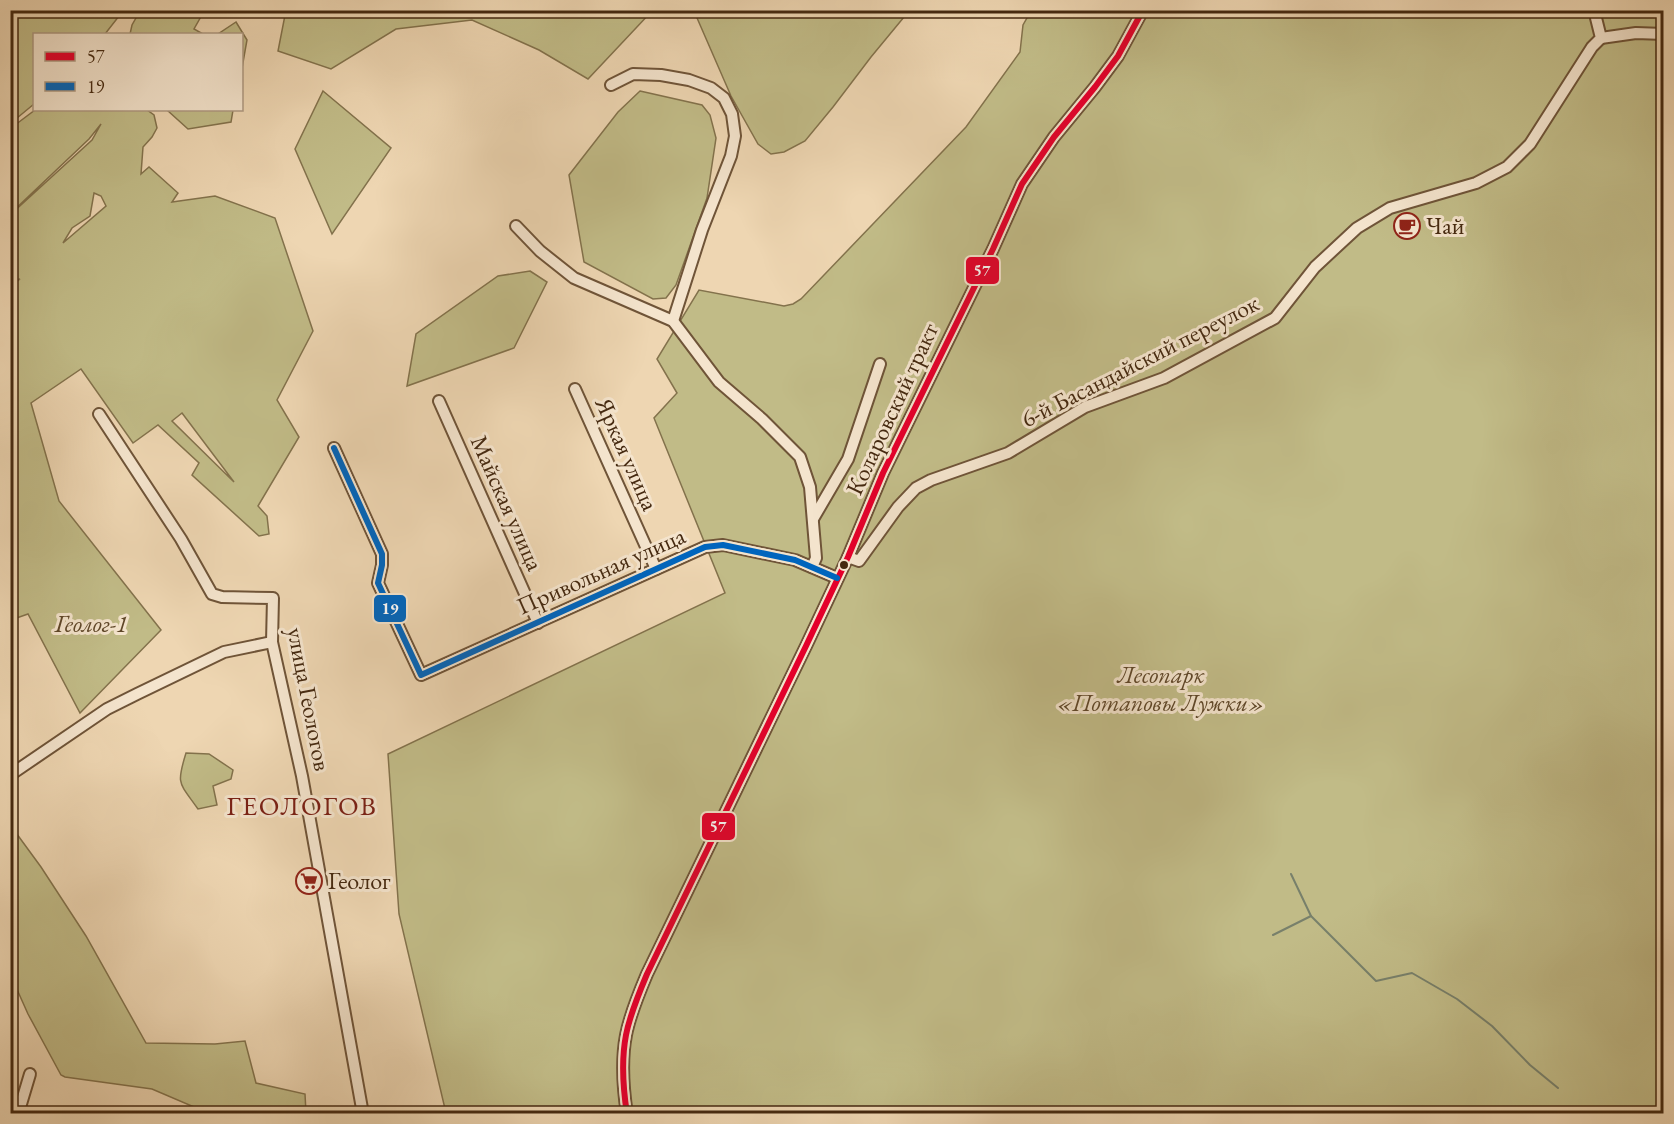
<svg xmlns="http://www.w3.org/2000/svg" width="1674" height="1124" font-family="'EB Garamond',serif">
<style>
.green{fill:#c1bb87;stroke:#83724c;stroke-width:1.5;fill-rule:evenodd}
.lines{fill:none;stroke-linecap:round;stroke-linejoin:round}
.stream{stroke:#78806b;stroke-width:2}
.minor-casing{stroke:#6f5438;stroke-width:14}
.minor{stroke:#f4e4cd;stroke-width:10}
.bus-1-casing{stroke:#f4e4cd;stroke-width:10}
.bus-2-casing{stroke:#f4e4cd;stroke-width:10}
.bus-1{stroke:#e4002b;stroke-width:6}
.bus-2{stroke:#0065bd;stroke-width:6}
.bus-dot{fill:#452910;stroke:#f4e4cd;stroke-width:2}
.labels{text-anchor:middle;stroke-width:6;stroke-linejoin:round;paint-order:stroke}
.poi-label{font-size:24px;fill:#452910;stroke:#f4e4cd;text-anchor:start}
.street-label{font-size:24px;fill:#452910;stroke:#f4e4cd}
.park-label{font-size:24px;font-style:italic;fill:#5e4628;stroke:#f4e4cd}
.quarter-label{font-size:27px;letter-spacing:1.5px;fill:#7a1f14;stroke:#f4e4cd}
.line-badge{stroke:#f4e4cd;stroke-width:2}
.badge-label{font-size:16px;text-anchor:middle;font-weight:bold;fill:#fff}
</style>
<rect width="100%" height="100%" fill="#eed6b2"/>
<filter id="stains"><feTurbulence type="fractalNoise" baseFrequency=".00333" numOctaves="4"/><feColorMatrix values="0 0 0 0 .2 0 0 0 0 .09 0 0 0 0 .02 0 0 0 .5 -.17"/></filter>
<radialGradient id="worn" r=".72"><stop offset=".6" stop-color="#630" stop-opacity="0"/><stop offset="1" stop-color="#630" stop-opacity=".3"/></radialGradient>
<!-- green -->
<g class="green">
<path d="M 11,10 L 123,11 L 105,34 L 34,34 L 34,104 L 11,123 Z"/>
<path d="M 286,10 L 652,10 L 652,11 L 588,79 L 539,50 L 472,20 L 396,29 L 331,69 L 278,51 Z"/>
<path d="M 200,11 L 203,13 L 194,29 L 203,34 L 130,34 L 132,25 L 140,11 L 173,11 L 175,13 L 179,11 Z"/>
<path d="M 694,11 L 909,11 L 871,57 L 833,107 L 805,141 L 784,152 L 771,154 L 758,144 L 731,96 Z"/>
<path d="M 1031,11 L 1663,11 L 1663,1113 L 446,1113 L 399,914 L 388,754 L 725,593 L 654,418 L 677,393 L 657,359 L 699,290 L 784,306 L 793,304 L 801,299 L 966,127 L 1020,52 L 1023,25 Z"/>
<path d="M 236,22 L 247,40 L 242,68 L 242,34 L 218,34 Z"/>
<path d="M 323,91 L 391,148 L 332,234 L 295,149 Z"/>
<path d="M 640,91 L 702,105 L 710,115 L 716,138 L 707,198 L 676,285 L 666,298 L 653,299 L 584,262 L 569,175 L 618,112 Z"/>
<path d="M 35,110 L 147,110 L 154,115 L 157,128 L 152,137 L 143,147 L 141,174 L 149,167 L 178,193 L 172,202 L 215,196 L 275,218 L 313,331 L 277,400 L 299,437 L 258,506 L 267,516 L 269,534 L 259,536 L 192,475 L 199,463 L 158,425 L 133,443 L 81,369 L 31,403 L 59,501 L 161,630 L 80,713 L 28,614 L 11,620 L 10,287 L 20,279 L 11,281 L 10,215 L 92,140 L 101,124 L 89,139 L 11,213 L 11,128 ZM 94,193 L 101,196 L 106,206 L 63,243 L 72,228 L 90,216 ZM 182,413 L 234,482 L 172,421 Z"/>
<path d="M 167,110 L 233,110 L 231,122 L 188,129 Z"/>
<path d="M 530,271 L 547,282 L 514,348 L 407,386 L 416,334 L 498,276 Z"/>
<path d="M 186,753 L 209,754 L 233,770 L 231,779 L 213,786 L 217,805 L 198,809 C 179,782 176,785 186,753 Z"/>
<path d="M 11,826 L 41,867 L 86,936 L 146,1043 L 215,1044 L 245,1041 L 256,1083 L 305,1094 L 306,1113 L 208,1113 L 152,1089 L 65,1077 L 61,1075 L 28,1014 L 11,976 Z"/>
</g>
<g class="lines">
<!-- stream -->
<g class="stream">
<path d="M 1291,874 L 1311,916"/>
<path d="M 1273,935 L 1311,916 L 1376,981 L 1412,973 L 1457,999 L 1492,1026 L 1530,1065 L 1558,1088"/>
</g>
<defs>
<g id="minor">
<path d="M 1601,38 L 1636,33 L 1664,34"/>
<path d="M 611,85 L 633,74 L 661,75 L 689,80 L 711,88 L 724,98 L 732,114 L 735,136 L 731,156 L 702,230 L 673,321"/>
<path d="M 516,226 L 540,251 L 574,278 L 673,321 L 719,382 L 762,419 L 800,457 L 810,487 L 816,558 L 812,567"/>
<path d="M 575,389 L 656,569"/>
<path d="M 439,401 L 538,623"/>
<path d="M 99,414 L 181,539 L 212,594 L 222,597 L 273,598 L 272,642 L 302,776 L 363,1114"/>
<path d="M 334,448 L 382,554 L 382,565 L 378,583 L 421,675 L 705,547 L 723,545 L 795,560 L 837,578"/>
<path d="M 813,519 L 848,459 L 880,364"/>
<path d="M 848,557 L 859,561 L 898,507 L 916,488 L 931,480 L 1008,453 L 1085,407 L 1164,378 L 1275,318 L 1315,267 L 1357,228 L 1390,208 L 1476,183 L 1507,167 L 1530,144 L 1592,47 L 1601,38 L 1596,18 L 1597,10"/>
<path d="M 10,775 L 107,709 L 137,694 L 224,652 L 272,642"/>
<path d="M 18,1114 L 30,1074"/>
<path d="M 627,1114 C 623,1088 621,1061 626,1035 C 630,1014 639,993 647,974 L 806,646 L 848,557 L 883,473 L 993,249 L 1022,184 L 1054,137 L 1095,87 L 1118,56 L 1143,10"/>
</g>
</defs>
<!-- minor casing -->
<use href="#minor" class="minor-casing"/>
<!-- minor -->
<use href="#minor" class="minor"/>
<defs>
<path id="bus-1" d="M 627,1114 C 623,1088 621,1061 626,1035 C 630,1014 639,993 647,974 L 806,646 L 848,557 L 883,473 L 993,249 L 1022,184 L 1054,137 L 1095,87 L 1118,56 L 1143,10"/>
<path id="bus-2" d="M 334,448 L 382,554 L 382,565 L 378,583 L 421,675 L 705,547 L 723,545 L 795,560 L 837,578"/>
</defs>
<!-- bus-1 casing -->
<use href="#bus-1" class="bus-1-casing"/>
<!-- bus-2 casing -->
<use href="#bus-2" class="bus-2-casing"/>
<!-- bus-1 -->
<use href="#bus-1" class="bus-1"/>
<!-- bus-2 -->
<use href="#bus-2" class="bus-2"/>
</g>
<!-- icons -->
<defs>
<symbol id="cafe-ring" viewBox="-11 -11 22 22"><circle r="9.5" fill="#f4e4cd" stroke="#8f2418" stroke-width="1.5"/><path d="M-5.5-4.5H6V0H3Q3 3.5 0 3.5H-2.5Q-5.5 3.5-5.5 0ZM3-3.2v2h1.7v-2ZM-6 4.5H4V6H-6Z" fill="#8f2418"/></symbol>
<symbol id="supermarket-ring" viewBox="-11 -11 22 22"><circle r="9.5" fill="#f4e4cd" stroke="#8f2418" stroke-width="1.5"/><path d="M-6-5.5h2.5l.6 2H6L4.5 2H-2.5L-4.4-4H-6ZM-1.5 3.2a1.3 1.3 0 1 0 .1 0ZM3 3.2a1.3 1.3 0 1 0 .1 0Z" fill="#8f2418"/></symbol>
</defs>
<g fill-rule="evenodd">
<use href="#cafe-ring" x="1392" y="211" width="30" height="30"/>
<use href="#supermarket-ring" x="294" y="866" width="30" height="30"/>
</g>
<!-- markers -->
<circle class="bus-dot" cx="844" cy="565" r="5"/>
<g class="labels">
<!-- poi labels -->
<g class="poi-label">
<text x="1426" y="234">Чай</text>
<text x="328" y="889">Геолог</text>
</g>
<!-- street labels -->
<g class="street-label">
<text transform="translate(1140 361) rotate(-27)" y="8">6-й Басандайский переулок</text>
<text transform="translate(892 409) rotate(-65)" y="8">Коларовский тракт</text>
<text transform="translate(627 454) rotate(66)" y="8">Яркая улица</text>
<text transform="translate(507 503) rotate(66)" y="8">Майская улица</text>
<text transform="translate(601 571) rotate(-24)" y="8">Привольная улица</text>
<text transform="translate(309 699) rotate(79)" y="8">улица Геологов</text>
</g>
<!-- park labels -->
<g class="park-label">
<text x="91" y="632">Геолог-1</text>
<text x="1161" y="683">Лесопарк<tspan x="1161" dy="28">«Потаповы Лужки»</tspan></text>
</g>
<!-- quarter labels -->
<g class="quarter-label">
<text x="302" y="815">ГЕОЛОГОВ</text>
</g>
</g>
<g class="line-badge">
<rect x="965" y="256" width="35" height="29" rx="6" fill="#e4002b"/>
<rect x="373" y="594" width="34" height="29" rx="6" fill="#0065bd"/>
<rect x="701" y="812" width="35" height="29" rx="6" fill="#e4002b"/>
</g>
<g class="badge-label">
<text x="982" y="276">57</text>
<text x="390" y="614">19</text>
<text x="718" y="832">57</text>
</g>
<!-- margin -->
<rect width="1674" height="1124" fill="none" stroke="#eed6b2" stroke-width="36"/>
<rect x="12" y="12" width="1650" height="1100" fill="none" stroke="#452910" stroke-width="3"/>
<rect x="18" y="18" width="1638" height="1088" fill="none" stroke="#452910" stroke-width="1.5"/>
<!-- legend -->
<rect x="33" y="33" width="210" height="78" fill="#f4e4cd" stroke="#ae9981" stroke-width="1.5"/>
<rect x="45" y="52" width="30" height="9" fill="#e4002b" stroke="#ae9981" stroke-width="1.5"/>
<text x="87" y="63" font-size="18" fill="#452910">57</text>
<rect x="45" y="82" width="30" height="9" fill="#0065bd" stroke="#ae9981" stroke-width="1.5"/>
<text x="87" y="93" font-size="18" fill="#452910">19</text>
<rect width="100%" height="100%" filter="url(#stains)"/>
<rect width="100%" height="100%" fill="url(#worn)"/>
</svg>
